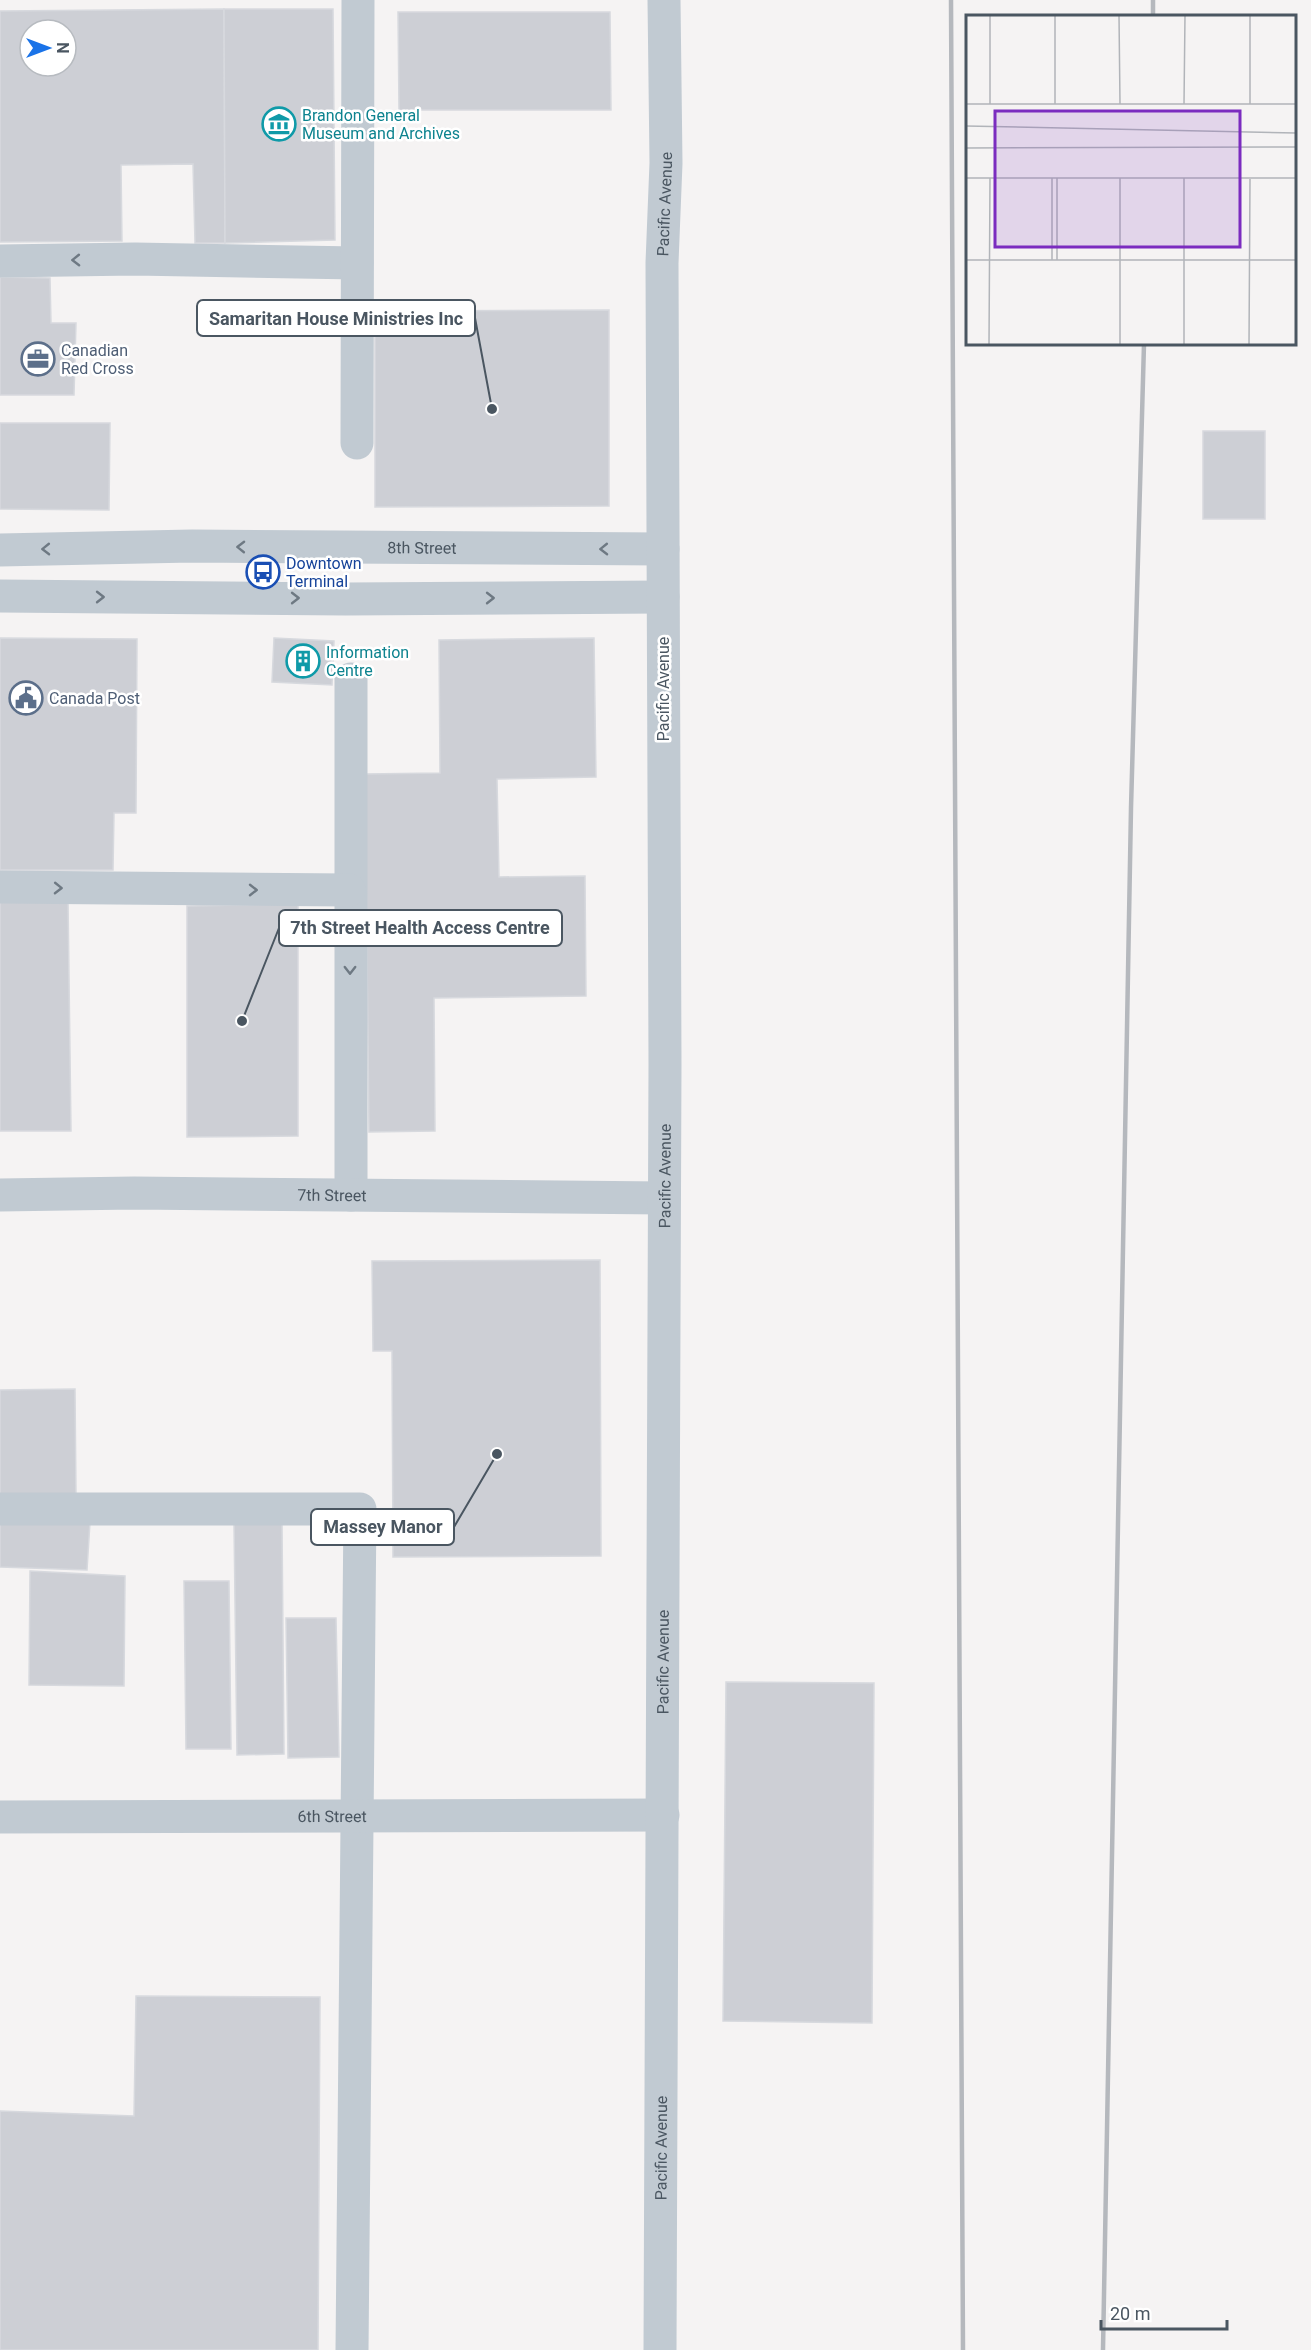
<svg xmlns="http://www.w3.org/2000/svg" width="1311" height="2350" font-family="Roboto,sans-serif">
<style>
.building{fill:#cdcfd5;stroke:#d7d9de;stroke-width:1.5;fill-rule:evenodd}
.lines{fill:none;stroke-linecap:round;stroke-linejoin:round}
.minor{stroke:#c1cad2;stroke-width:33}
.rail{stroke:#b5b8bd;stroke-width:4.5}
.oneway{stroke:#6e7983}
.labels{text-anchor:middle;stroke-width:5;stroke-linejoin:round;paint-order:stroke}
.culture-label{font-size:16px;fill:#0d838f;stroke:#fff;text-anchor:start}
.street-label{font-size:16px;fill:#4a5661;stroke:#fff}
.service-label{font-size:16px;fill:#4e5e75;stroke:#fff;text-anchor:start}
.transit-label{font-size:16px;fill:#164399;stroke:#fff;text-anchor:start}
.inset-road{fill:none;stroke:#b1b4b9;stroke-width:1.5}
.view{fill:#7b2cbf;fill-opacity:0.15;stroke:#7b2cbf;stroke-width:3}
.inset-edge{fill:none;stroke:#4a5661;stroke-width:3}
.leader{fill:none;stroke:#4a5661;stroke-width:2}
.callout-dot{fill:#4a5661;stroke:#fff;stroke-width:2}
.callout{fill:#fff;stroke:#4a5661;stroke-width:2}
.callout-label{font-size:18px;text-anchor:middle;font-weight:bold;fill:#4a5661}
</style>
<rect width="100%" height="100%" fill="#f5f3f3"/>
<!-- building -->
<g class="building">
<path d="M 224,9 L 225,243 L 195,243 L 193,164 L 121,165 L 122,241 L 0,242 L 0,11 ZM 30,30 L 66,30 L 66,66 L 30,66 Z"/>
<path d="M 224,9 L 333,9 L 335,240 L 225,243 Z"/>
<path d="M 398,12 L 610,12 L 611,110 L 399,110 Z"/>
<path d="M 0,277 L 50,278 L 51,323 L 76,323 L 74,395 L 0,395 Z"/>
<path d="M 609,310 L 609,506 L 375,507 L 375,311 Z"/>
<path d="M 0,423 L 110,423 L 109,510 L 0,509 Z"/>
<rect x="1203" y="431" width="62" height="88"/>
<path d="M 0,638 L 137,639 L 136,813 L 114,813 L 113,870 L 0,870 Z"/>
<path d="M 274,638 L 334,641 L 332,685 L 272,682 Z"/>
<path d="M 594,638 L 596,777 L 497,779 L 499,877 L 585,876 L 586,996 L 434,998 L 435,1131 L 369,1132 L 365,774 L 440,773 L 439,640 Z"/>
<path d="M 68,899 L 71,1131 L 0,1131 L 0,900 Z"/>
<path d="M 298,904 L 298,1136 L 187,1137 L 187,906 Z"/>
<path d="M 600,1260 L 601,1556 L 393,1557 L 392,1351 L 373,1351 L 372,1261 Z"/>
<path d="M 75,1389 L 76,1494 L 0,1495 L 0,1390 Z"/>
<path d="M 0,1520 L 90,1522 L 87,1570 L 0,1567 Z"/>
<path d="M 282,1523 L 284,1754 L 237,1755 L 234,1524 Z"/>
<path d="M 30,1571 L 125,1576 L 124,1686 L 29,1685 Z"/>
<path d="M 184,1581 L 229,1581 L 231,1749 L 186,1749 Z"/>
<path d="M 286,1618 L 336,1618 L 339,1757 L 288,1758 Z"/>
<path d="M 726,1682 L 874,1683 L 872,2023 L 723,2021 Z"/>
<path d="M 136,1996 L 320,1997 L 318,2350 L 0,2350 L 0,2111 L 134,2116 Z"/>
</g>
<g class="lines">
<!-- minor -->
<g class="minor">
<path d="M 0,261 L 135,259 L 357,263"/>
<path d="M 357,443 L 358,0"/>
<path id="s1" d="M 0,550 L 192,546 L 663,549"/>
<path d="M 0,596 L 346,599 L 663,597"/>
<path d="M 351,679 L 351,1195"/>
<path d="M 0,887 L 349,890"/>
<path id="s2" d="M 0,1195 L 134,1193 L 664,1198"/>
<path d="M 0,1509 L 360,1509 L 352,2350"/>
<path id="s3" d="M 0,1817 L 663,1815"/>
<path id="s4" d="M 660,2350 L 665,1064 L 662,263 L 666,163 L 664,0"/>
</g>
<!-- rail -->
<g class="rail">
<path d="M 951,0 L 963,2350"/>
<path d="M 1153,16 L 1153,0"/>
<path d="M 1103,2350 L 1131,808 L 1144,344"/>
</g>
</g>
<!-- one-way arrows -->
<defs><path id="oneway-chevron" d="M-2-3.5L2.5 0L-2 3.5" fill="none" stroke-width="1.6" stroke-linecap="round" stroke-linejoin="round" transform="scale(1.5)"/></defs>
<g class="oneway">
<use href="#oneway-chevron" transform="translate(76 260) rotate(179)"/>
<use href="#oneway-chevron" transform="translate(241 547) rotate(-179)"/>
<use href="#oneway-chevron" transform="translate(46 549) rotate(179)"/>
<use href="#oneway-chevron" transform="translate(604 549) rotate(179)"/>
<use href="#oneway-chevron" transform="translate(100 597)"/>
<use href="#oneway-chevron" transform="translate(295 598)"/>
<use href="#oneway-chevron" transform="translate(490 598)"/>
<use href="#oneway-chevron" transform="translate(58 888) rotate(1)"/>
<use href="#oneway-chevron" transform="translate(253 890)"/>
<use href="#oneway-chevron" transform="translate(350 970) rotate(90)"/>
</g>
<!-- icons -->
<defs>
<symbol id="museum-ring" viewBox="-11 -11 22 22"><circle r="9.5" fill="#fff" stroke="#0f9aa8" stroke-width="1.5"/><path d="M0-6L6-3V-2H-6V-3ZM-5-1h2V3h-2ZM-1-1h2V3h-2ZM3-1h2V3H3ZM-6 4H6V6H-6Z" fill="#0f9aa8"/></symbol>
<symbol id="office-ring" viewBox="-11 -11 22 22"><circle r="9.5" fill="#fff" stroke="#5c6f8a" stroke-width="1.5"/><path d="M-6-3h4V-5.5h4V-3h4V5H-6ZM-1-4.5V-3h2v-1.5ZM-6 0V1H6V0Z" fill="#5c6f8a"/></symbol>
<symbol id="bus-ring" viewBox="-11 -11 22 22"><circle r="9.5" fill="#fff" stroke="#1a4fb4" stroke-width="1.5"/><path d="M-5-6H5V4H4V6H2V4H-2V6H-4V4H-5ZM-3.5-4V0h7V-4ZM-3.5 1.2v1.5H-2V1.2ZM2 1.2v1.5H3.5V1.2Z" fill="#1a4fb4"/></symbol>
<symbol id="building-ring" viewBox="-11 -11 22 22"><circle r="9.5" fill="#fff" stroke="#0f9aa8" stroke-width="1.5"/><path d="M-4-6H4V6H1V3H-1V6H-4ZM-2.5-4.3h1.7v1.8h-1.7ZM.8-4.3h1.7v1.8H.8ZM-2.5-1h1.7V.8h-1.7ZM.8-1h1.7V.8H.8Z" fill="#0f9aa8"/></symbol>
<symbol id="civic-ring" viewBox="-11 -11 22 22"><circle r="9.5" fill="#fff" stroke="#5c6f8a" stroke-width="1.5"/><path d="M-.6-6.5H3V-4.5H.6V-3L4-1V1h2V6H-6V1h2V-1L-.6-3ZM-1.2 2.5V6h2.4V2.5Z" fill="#5c6f8a"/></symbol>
</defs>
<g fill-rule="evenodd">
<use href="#museum-ring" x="260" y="105" width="38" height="38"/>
<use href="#office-ring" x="19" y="340" width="38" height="38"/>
<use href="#bus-ring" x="244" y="553" width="38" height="38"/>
<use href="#building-ring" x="284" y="642" width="38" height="38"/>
<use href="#civic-ring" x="7" y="679" width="38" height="38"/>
</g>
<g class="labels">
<!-- culture labels -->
<g class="culture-label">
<text x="302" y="121">Brandon General<tspan x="302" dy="18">Museum and Archives</tspan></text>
<text x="326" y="658">Information<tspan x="326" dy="18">Centre</tspan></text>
</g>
<!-- street labels -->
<g class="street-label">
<text dy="6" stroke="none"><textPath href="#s4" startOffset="2146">Pacific Avenue</textPath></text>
<text dy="6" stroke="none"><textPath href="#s1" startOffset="422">8th Street</textPath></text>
<text transform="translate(663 689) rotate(-90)" y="6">Pacific Avenue</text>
<text dy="6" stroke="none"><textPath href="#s4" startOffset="1174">Pacific Avenue</textPath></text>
<text dy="6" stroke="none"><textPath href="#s2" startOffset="332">7th Street</textPath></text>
<text dy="6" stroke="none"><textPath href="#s4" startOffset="688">Pacific Avenue</textPath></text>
<text dy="6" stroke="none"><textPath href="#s3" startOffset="332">6th Street</textPath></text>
<text dy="6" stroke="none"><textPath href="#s4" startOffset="202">Pacific Avenue</textPath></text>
</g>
<!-- service labels -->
<g class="service-label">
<text x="61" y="356">Canadian<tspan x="61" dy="18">Red Cross</tspan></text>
<text x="49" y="704">Canada Post</text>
</g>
<!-- transit labels -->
<g class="transit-label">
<text x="286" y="569">Downtown<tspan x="286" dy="18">Terminal</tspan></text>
</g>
</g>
<!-- overview -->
<g transform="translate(966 15)">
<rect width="330" height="330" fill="#f5f3f3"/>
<path class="inset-road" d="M 89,0 L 89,89M 153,0 L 154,89M 284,0 L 284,89M 0,89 L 330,89M 24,89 L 24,0M 218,89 L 219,0M 0,111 L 330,118M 0,133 L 330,132M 0,163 L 330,163M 86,163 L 86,245M 91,163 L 91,245M 218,163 L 218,330M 0,245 L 330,245M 23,330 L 24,163M 154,330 L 154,163M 283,330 L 284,164"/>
<path class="view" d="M 29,96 L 274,96 L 274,232 L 29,232 Z"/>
<rect width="330" height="330" class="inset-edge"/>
</g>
<!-- callouts -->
<path class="leader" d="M492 409L475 318M242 1021L279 928M497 1454L454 1527"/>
<g class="callout-dot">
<circle cx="492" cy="409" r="6"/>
<circle cx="242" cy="1021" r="6"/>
<circle cx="497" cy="1454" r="6"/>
</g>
<g class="callout">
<rect x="197" y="300" width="278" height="36" rx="6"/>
<rect x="279" y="910" width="283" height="36" rx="6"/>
<rect x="311" y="1509" width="143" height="36" rx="6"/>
</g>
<g class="callout-label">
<text x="336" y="325">Samaritan House Ministries Inc</text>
<text x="420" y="934">7th Street Health Access Centre</text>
<text x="383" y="1533">Massey Manor</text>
</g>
<!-- north arrow -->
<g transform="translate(48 48) rotate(90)"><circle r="28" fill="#ffffff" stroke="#b7bbc0" stroke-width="1.5"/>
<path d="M0-4.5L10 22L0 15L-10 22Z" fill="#1a73e8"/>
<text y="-9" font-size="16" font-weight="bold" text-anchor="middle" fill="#4a5661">N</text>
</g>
<!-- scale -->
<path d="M1101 2320v9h126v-9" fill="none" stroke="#4a5661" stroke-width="3"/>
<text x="1110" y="2320" font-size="18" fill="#4a5661" stroke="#ffffff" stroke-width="4.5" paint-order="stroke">20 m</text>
</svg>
